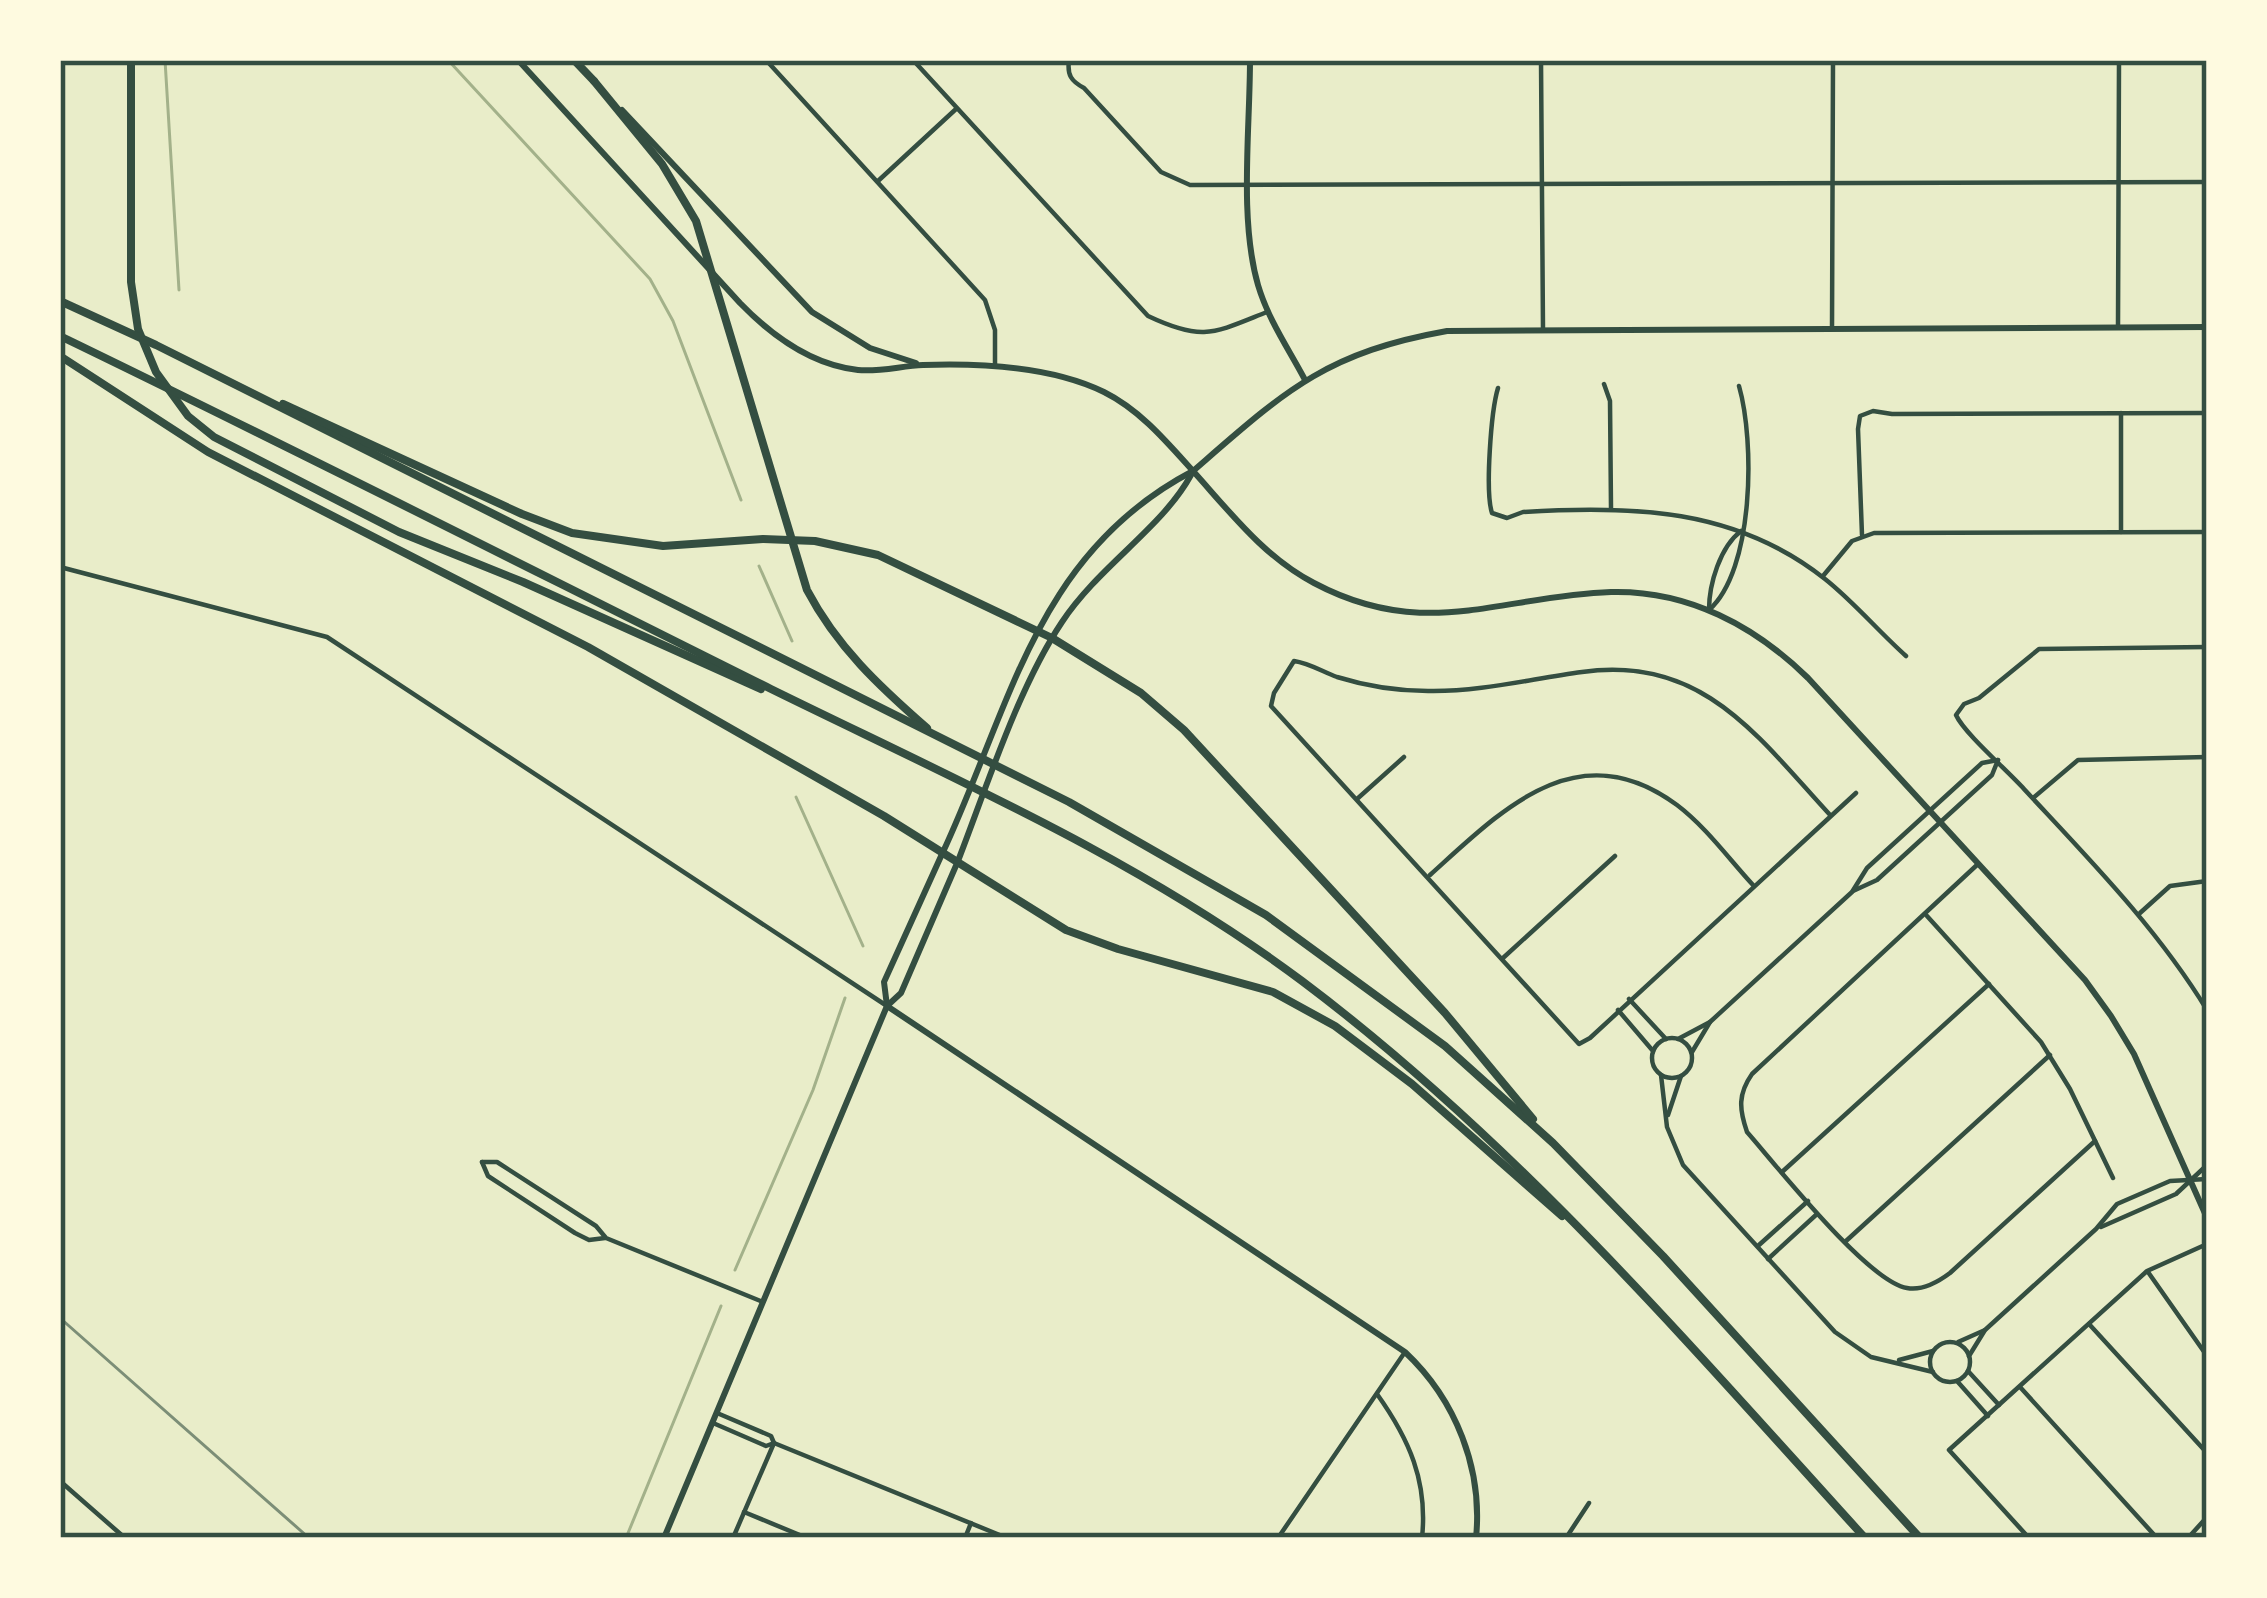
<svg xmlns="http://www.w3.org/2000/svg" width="2267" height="1598" font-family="Manrope,sans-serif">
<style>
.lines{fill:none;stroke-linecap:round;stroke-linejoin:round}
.stream{stroke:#a3b18a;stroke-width:3}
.minor{stroke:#344e41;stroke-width:4.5}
.tertiary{stroke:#344e41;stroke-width:6}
.secondary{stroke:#344e41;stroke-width:6}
.primary{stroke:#344e41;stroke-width:8}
.motorway{stroke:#344e41;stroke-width:8}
.rail{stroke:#7c8e77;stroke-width:3}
.neatline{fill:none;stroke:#344e41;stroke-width:4.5}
</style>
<rect width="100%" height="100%" fill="#e9edc9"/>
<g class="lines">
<!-- stream -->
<g class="stream">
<path d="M 165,60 L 179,290"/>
<path d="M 448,60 L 650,279 L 673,321 L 741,500"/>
<path d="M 759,566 L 792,641"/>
<path d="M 796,797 L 863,946"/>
<path d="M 735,1270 L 813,1090 L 845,998"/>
<path d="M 626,1538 L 721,1306"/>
</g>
<!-- minor -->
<g class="minor">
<path d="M 766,60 L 985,300 L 995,330 L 995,364"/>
<path d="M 913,60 L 1148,316 C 1203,342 1214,333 1267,312"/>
<path d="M 1069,60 C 1067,75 1071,81 1084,88 L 1161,172 L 1190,185 L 2207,182"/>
<path d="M 1541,60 L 1543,330"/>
<path d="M 878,181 L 956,109"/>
<path d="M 2118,327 L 2119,60"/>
<path d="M 1832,329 L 1833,60"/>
<path d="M 1604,384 L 1610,401 L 1611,508"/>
<path d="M 1498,388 C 1491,411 1485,492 1492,513 L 1507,518 L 1523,512 C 1631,505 1736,508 1825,579 C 1854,602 1878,631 1906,656"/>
<path d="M 2121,413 L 2121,532"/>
<path d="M 1862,535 L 1858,429 L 1860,416 L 1873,411 L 1892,414 L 2207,413"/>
<path d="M 60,567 L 327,637 L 887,1006"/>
<path d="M 1823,576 L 1852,541 L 1874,533 L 2207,532"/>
<path d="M 1709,610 C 1754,570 1755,442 1739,386"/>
<path d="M 1709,610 C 1709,584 1720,547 1741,531"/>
<path d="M 2207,647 L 2039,649 L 1979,698 L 1964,704 L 1956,715 C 1964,733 2008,771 2024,789 C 2089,859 2157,928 2207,1010"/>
<path d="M 2033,798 L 2078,760 L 2207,757"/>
<path d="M 1357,799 L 1404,757"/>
<path d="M 1831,816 C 1758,737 1703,655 1582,672 C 1530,679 1480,692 1428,691 C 1397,691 1366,686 1337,677 C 1323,672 1309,663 1294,661 L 1274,693 L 1271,706 L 1579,1044 L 1590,1038 L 1856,793"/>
<path d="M 1978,864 L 1752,1074 C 1738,1094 1739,1109 1747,1132 C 1776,1165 1868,1282 1907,1288 C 1923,1291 1938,1282 1950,1273 L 2095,1141"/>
<path d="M 1430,875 C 1501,811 1577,731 1677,805 C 1706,827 1729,859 1753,885"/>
<path d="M 1853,891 L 1877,880 L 1992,775 L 1998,760"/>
<path d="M 2140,913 L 2170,886 L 2207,881"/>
<path d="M 1927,916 L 2041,1042 L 2070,1089 L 2113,1178"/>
<path d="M 1503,958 L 1615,856"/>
<path d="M 1629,999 L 1666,1039"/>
<path d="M 1618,1010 L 1653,1051"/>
<circle cx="1672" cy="1058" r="20"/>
<path d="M 1678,1039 L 1710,1022 L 1852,892 L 1867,868 L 1982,763 L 1998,760"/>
<path d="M 1692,1052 L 1710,1022"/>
<path d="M 1661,1075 L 1667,1127 L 1683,1165 L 1835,1332 L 1871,1357 L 1933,1372"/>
<path d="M 1668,1115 L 1681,1076"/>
<path d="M 482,1162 L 497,1162 L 596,1226 L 606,1238 L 763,1302"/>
<path d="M 482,1162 L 488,1176 L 575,1233 L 589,1240 L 605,1238"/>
<path d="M 1782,1172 L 1989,984"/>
<path d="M 2101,1227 L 2176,1194 L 2207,1165"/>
<path d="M 1846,1241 L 2050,1055"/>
<path d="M 1759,1245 L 1808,1201"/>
<path d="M 1768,1259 L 1817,1214"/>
<path d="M 2148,1272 L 2207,1356"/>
<path d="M 2089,1324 L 2207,1453"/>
<circle cx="1950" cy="1362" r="20"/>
<path d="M 1958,1342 L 1985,1330"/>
<path d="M 1969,1356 L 1985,1330 L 2096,1229 L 2117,1204 L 2170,1181 L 2207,1179"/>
<path d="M 1899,1360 L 1933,1351"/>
<path d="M 1968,1371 L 1999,1405"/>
<path d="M 1957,1381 L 1988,1416"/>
<path d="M 2020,1387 L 2157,1538"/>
<path d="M 1377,1394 C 1409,1439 1428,1481 1422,1538"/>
<path d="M 717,1413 L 771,1436 L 774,1443 L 1007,1538"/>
<path d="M 713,1423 L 766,1446 L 774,1443"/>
<path d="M 60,1481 L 125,1538"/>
<path d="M 744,1512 L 807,1538"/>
<path d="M 733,1538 L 774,1443"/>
<path d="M 965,1538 L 971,1523"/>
<path d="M 1278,1538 L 1405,1352"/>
<path d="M 1566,1538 L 1589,1503"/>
<path d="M 2029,1538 L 1949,1450 L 2147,1271 L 2207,1244"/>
<path d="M 2188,1538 L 2207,1517"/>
</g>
<!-- tertiary -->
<g class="tertiary">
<path d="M 1250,60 C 1250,130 1239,219 1258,285 C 1268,319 1288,348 1304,378"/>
<path d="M 2207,327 L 1447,331 C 1324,353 1284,392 1193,471 C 1230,512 1264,557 1314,583 C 1425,642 1499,596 1611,592 C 1688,590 1755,626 1808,678 L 2085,980 L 2111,1016 L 2134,1054 L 2207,1218"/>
<path d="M 887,1006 L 1405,1352 C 1456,1400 1483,1469 1476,1538"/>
<path d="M 887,1006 L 884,982 L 942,854"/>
<path d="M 664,1538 L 887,1006 L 901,993 L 958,861"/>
</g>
<!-- secondary -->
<g class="secondary">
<path d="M 518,60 L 740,303 C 771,335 812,365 858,370 C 880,372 901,366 923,365 C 981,363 1051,366 1104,392 C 1140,410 1166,441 1193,471"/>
<path d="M 622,110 L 812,312 L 870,348 L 916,363"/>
<path d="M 943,852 C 1011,706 1036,553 1193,471"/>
<path d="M 958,861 C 987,786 1018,688 1062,622 C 1099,566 1162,528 1191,475"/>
</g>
<!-- primary -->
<path class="primary" d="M 574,60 L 594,81"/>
<!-- motorway -->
<g class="motorway">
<path d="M 131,60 L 131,282 L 138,329 L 156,372 L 188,416 L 214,437 L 399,532 L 523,582 L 761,689"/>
<path d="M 594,81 L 662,164 L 696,221 L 807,590 C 837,647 879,686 927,728"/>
<path d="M 60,301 L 156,345 L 1069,802 L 1266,915 L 1445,1046 L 1553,1143 L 1663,1256 L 1920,1538"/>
<path d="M 60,336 C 298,451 534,571 771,689 C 952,778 1139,859 1302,981 C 1515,1141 1687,1342 1865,1538"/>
<path d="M 60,356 L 208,452 L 588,647 L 884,816 L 1066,930 L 1118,949 L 1273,992 L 1335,1026 L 1412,1084 L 1562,1216"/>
<path d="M 283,404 L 522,514 L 572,533 L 663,546 L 763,539 L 815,541 L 878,555 L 1052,638 L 1141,693 L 1184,730 L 1445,1013 L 1533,1119"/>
</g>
<!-- rail -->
<path class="rail" d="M 60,1318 L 309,1538"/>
</g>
<!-- border -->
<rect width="2267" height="1598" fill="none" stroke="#fefae0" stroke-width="126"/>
<rect x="63" y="63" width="2141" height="1472" class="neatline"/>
</svg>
